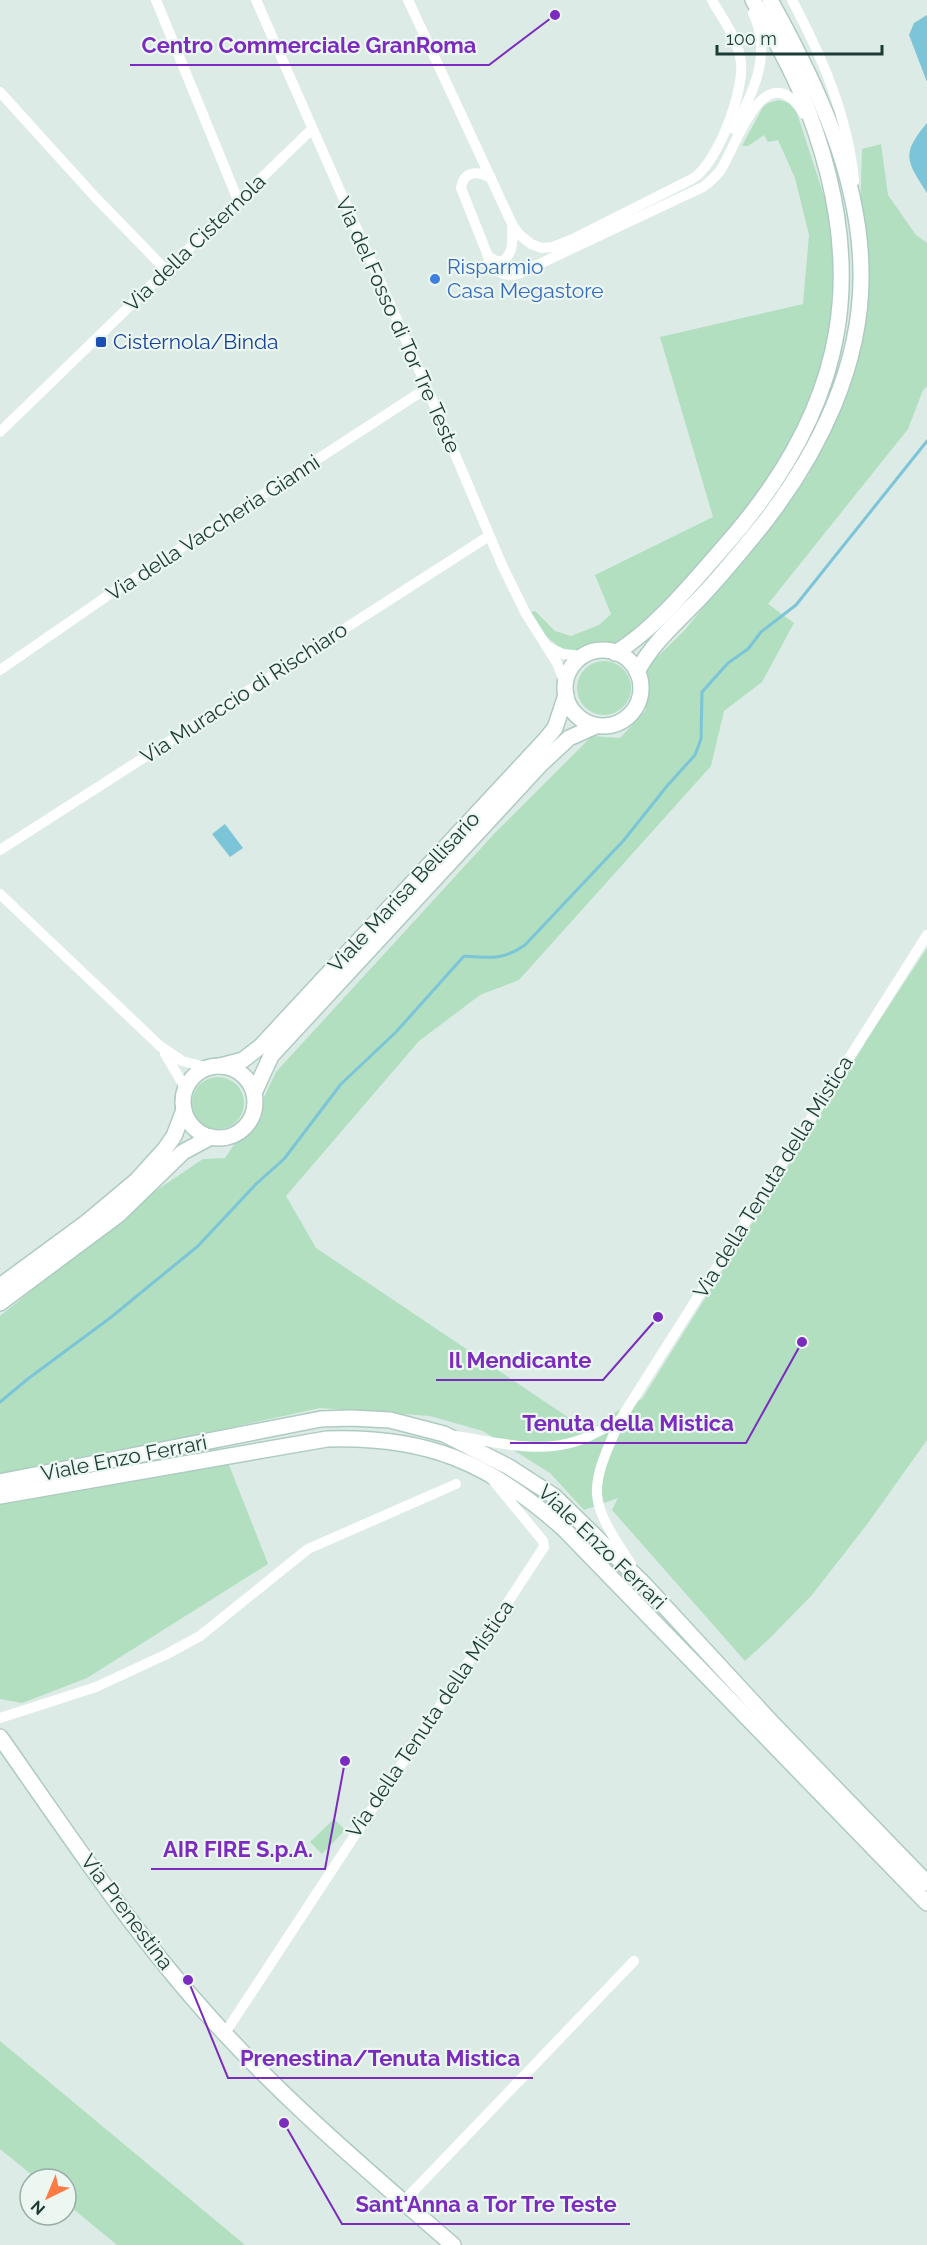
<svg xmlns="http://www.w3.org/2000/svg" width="927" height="2245" font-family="Raleway,sans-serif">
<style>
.green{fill:#b1dfc0}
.water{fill:#7cc5d8}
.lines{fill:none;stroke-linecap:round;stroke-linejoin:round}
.stream{stroke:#7cc5d8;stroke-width:3}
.secondary-casing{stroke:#aecbc2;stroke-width:18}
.street{stroke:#fff;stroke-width:10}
.secondary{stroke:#fff;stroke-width:15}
.shop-dot{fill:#3f7fe0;stroke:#ecf7f2;stroke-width:2}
.transit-dot{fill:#1a4fb4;stroke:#ecf7f2;stroke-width:2}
.labels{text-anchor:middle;stroke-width:4.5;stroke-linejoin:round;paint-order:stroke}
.street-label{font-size:21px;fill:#1c3b34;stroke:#ecf7f2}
.shop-label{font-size:21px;fill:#366cbe;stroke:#ecf7f2;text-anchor:start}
.transit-label{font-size:21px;fill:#164399;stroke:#ecf7f2;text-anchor:start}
.leader{fill:none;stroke:#7b2cbf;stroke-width:2}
.callout-dot{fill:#7b2cbf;stroke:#ecf7f2;stroke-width:2}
.callout-label{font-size:22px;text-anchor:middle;font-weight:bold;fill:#7b2cbf;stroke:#ecf7f2;stroke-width:4.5;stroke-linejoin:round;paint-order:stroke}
</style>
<rect width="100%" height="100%" fill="#dcebe5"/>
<!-- green -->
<g class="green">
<path d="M 779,100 L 789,103 L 796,110 L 833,224 L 834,250 L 829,344 L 816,388 L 774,472 L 707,558 L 625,642 L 590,647 L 577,652 L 567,650 L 559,647 L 545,635 L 530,612 L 535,611 L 555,631 L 571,636 L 599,625 L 611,614 L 595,575 L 713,517 L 660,337 L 803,304 L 809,235 L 795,178 L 778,140 L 768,142 L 764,135 L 748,146 L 742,146 L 763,107 L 768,103 Z"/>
<path d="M 881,144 L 888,195 L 916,235 L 927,243 L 927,386 L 923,390 L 908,429 L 768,604 L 794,623 L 762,682 L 724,711 L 711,766 L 519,980 L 480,995 L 419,1041 L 286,1196 L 316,1248 L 593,1434 L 600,1420 L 642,1399 L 875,1027 L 927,948 L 927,1440 L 868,1523 L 812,1595 L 770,1638 L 745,1661 L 612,1510 L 618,1498 L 584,1510 L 550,1473 L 483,1431 L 430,1416 L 320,1408 L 206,1433 L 229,1465 L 268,1564 L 87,1678 L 22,1703 L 0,1699 L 0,1316 L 157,1190 L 203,1159 L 225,1158 L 260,1106 L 276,1072 L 495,833 L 592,736 L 620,738 L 646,710 L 643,671 L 685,630 L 808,476 L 856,356 L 862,149 Z"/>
<circle cx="604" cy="688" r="27"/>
<circle cx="218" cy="1103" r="26"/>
<path d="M 334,1819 L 345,1830 L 322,1854 L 310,1842 Z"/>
<path d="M 0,2041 L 245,2245 L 117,2245 L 66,2203 L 66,2179 L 37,2179 L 0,2149 Z"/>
</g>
<!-- water -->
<g class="water">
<path d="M 927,15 L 927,82 L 909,35 L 914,23 Z"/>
<path d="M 927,123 L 927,193 C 906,160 901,154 927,123 Z"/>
<path d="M 225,824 L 243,848 L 230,857 L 212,834 Z"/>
</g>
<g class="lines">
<!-- stream -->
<path class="stream" d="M 0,1402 L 29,1378 L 110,1318 L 198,1246 L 256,1184 L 284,1159 L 341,1084 L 396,1032 L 464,956 C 490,958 504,960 525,945 L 624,840 L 667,786 L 695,755 L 701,739 L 702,692 L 728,663 L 748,649 L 761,632 L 796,605 L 927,441"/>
<defs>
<g id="secondary">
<circle cx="603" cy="688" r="38"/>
<path d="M 615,653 C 653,631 693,582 722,549 C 850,406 874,266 799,88 C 786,58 769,29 753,0"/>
<path d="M 637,672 C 652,643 677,622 699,599 C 722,575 743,549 764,523 C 819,452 862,365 861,274 C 861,177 816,83 770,0"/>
<path d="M 220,1066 L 243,1060 L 261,1046 L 546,739 L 555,728 L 566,695"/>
<circle cx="219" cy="1102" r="36"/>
<path d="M 254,1093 L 271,1056 L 541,764 L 569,738 L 596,726"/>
<path d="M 0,1286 L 87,1222 L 136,1181 L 165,1149 L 174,1136 L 184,1110"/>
<path d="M 0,1303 L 118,1215 L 183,1152 L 211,1137"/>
<path d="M 0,1482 L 321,1419 L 351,1418 L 390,1420 L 444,1434 L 509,1467 L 554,1496 L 644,1584 L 774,1725 L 927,1883"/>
<path d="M 0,1496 L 327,1439 C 427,1436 489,1462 564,1529 L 927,1903"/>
<path d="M 0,1737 C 62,1825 122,1916 192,1997 C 271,2089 362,2166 453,2245"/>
</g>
</defs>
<!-- secondary casing -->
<use href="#secondary" class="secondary-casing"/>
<!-- street -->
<g class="street">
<path d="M 156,0 L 238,200"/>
<path d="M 256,0 L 427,388 L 502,565 L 525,612 L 557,663 L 565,684"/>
<path d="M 408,0 L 513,226 L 521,236 L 531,244 L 542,248 L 553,247 L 573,239 L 692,179 C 717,165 744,92 741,63 C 739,40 723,20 712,0"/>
<path d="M 792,0 C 822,57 848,116 854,181"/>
<path d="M 0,92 L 96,198 L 166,270"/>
<path d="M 734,129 C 753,92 773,54 753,13"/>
<path d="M 491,178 C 478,171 464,170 461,188 L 488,256 L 496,261 L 503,261 C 515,252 512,237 512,224"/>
<path d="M 488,256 C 491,271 503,277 518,274 L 703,187 C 710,182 715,177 720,171 C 737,145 765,51 804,114"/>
<path d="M 0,432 L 312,129"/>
<path d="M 548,647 L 563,654 L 583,656"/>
<path d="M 0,670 L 113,592 L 427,388"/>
<path d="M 0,850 L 489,536"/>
<path d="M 0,894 L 160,1046 L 182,1061 L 209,1068"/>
<path d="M 165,1054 L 186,1089"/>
<path d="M 456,1436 C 496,1442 538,1454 577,1441 C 592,1436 606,1427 620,1420"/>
<path d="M 631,1564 C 587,1498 588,1492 620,1420 L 927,935"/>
<path d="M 0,1718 L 96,1687 L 167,1654 L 200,1636 L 308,1549 L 456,1484"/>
<path d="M 225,2033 L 544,1547 L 543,1541 L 491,1478"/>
<path d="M 403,2202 L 634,1961"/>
</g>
<!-- secondary -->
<use href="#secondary" class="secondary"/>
</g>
<!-- markers -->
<circle class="shop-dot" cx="435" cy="279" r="6"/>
<rect class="transit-dot" x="95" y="336" width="12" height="12" rx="3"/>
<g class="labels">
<!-- street labels -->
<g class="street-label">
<text transform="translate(195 243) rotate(-44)" y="7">Via della Cisternola</text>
<text transform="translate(398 325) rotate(66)" y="7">Via del Fosso di Tor Tre Teste</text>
<text transform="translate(213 528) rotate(-33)" y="7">Via della Vaccheria Gianni</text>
<text transform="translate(244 693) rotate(-33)" y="7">Via Muraccio di Rischiaro</text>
<text transform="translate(404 892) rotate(-47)" y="7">Viale Marisa Bellisario</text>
<text transform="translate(773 1177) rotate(-58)" y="7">Via della Tenuta della Mistica</text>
<text transform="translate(124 1458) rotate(-11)" y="7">Viale Enzo Ferrari</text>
<text transform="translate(602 1547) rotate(44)" y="7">Viale Enzo Ferrari</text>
<text transform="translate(430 1719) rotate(-56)" y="7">Via della Tenuta della Mistica</text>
<text transform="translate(127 1912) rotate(53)" y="7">Via Prenestina</text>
</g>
<!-- shop labels -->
<g class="shop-label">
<text x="447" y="274">Risparmio<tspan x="447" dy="24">Casa Megastore</tspan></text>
</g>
<!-- transit labels -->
<g class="transit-label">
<text x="113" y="349">Cisternola/Binda</text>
</g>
</g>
<!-- callouts -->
<path class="leader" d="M555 15L489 65H130M658 1317L603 1380H436M802 1342L746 1443H510M345 1761L325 1869H151M188 1980L228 2078H533M284 2123L342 2224H630"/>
<g class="callout-dot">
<circle cx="555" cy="15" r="6"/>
<circle cx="658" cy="1317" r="6"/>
<circle cx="802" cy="1342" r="6"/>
<circle cx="345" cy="1761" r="6"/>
<circle cx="188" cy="1980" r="6"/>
<circle cx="284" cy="2123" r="6"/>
</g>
<g class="callout-label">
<text x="309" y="53">Centro Commerciale GranRoma</text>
<text x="520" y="1368">Il Mendicante</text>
<text x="628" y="1431">Tenuta della Mistica</text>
<text x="238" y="1857">AIR FIRE S.p.A.</text>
<text x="380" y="2066">Prenestina/Tenuta Mistica</text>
<text x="486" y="2212">Sant'Anna a Tor Tre Teste</text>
</g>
<!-- north arrow -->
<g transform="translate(48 2197) rotate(223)"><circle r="28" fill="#ecf7f2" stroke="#99aca6" stroke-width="1.5"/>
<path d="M0-4.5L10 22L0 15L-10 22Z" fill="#ff7b45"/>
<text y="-9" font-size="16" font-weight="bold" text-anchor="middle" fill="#1c3b34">N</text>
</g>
<!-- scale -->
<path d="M717 45v9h165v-9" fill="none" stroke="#1c3b34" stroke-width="3"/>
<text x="726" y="45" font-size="18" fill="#1c3b34" stroke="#ecf7f2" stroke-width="4.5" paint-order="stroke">100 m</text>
</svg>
